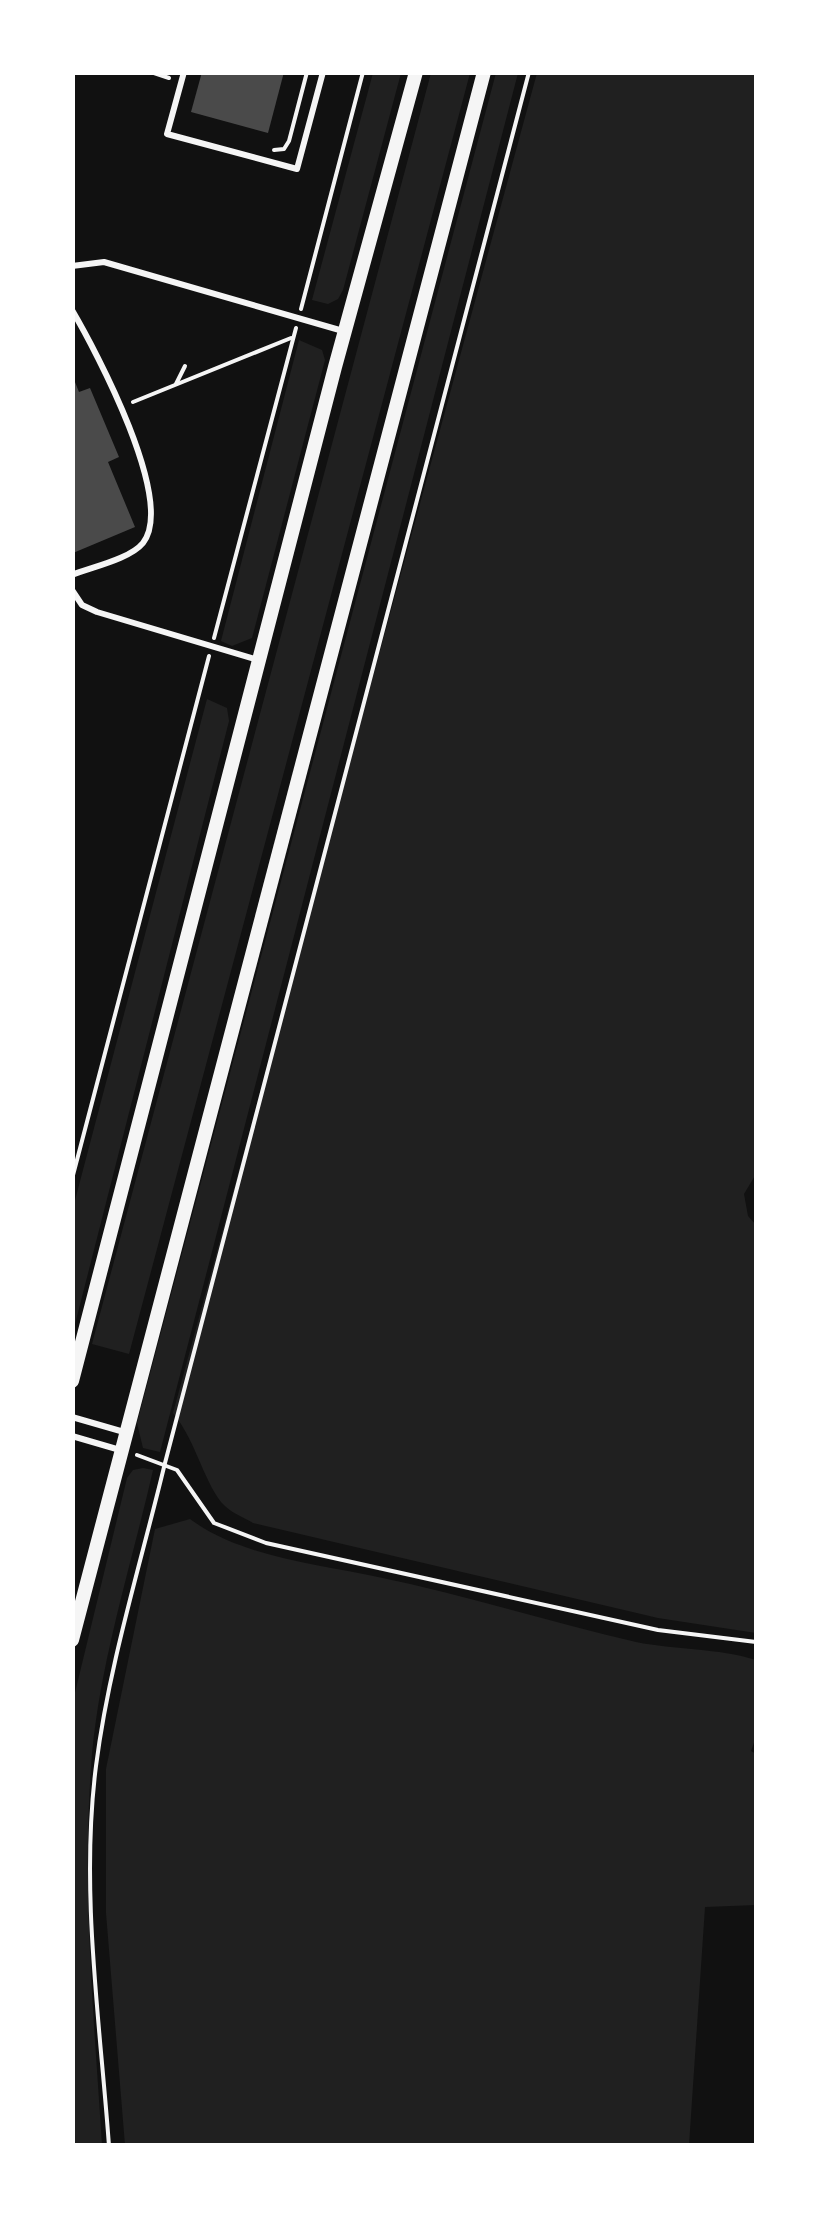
<svg xmlns="http://www.w3.org/2000/svg" width="829" height="2218" font-family="'DM Sans',sans-serif">
<style>
.green{fill:#202020}
.building{fill:#4a4a4a}
.lines{fill:none;stroke-linecap:round;stroke-linejoin:round}
.path{stroke:#f5f5f5;stroke-width:4}
.service{stroke:#f5f5f5;stroke-width:6}
.tertiary{stroke:#f5f5f5;stroke-width:14}
</style>
<rect width="100%" height="100%" fill="#111"/>
<!-- green -->
<g class="green">
<path d="M 373,73 L 401,73 L 343,290 L 338,299 L 328,304 L 312,300 Z"/>
<path d="M 431,73 L 470,73 L 129,1354 L 92,1344 Z"/>
<path d="M 496,73 L 518,73 L 160,1452 L 143,1448 L 137,1423 Z"/>
<path d="M 537,73 L 756,73 L 756,1174 L 744,1194 L 748,1216 L 756,1225 L 756,1633 L 658,1618 L 253,1523 C 245,1518 232,1513 225,1506 C 205,1487 197,1442 173,1413 Z"/>
<path d="M 299,340 L 322,350 L 325,360 L 252,638 L 232,646 L 221,641 Z"/>
<path d="M 207,699 L 227,708 L 229,721 L 73,1332 L 73,1208 Z"/>
<path d="M 143,1468 L 153,1470 C 131,1567 98,1667 91,1767 C 82,1893 94,2019 102,2145 L 73,2145 L 73,1701 L 127,1478 L 133,1470 Z"/>
<path d="M 190,1519 C 241,1557 317,1564 378,1577 C 465,1595 549,1622 636,1642 C 675,1650 718,1648 756,1660 L 756,1737 L 751,1751 L 756,1754 L 756,1905 L 705,1907 L 689,2145 L 125,2145 L 106,1913 L 106,1769 L 155,1529 Z"/>
</g>
<!-- building -->
<g class="building">
<path d="M 202,72 L 284,72 L 268,133 L 191,112 Z"/>
<path d="M 73,377 L 79,392 L 90,388 L 119,457 L 108,462 L 135,527 L 73,553 Z"/>
</g>
<g class="lines">
<!-- path -->
<g class="path">
<path d="M 151,72 L 169,78"/>
<path d="M 274,150 L 284,149 L 289,141 L 307,72"/>
<path d="M 301,309 L 363,72"/>
<path d="M 176,384 L 185,366"/>
<path d="M 133,402 L 291,338"/>
<path d="M 214,638 L 296,328"/>
<path d="M 72,1179 L 209,656"/>
<path d="M 137,1455 L 177,1470 L 214,1523 L 266,1543 L 658,1630 L 756,1642"/>
<path d="M 109,2146 C 100,2021 80,1891 96,1766 C 109,1664 141,1563 165,1463 L 529,72"/>
</g>
<!-- service -->
<g class="service">
<path d="M 184,72 L 167,134 L 297,169 L 323,72"/>
<path d="M 72,266 L 104,262 L 343,331"/>
<path d="M 72,310 C 96,351 176,501 143,543 C 130,559 92,567 72,575"/>
<path d="M 72,590 L 82,605 L 97,612 L 258,660"/>
<path d="M 72,1417 L 124,1432"/>
<path d="M 72,1436 L 120,1450"/>
</g>
<!-- tertiary -->
<g class="tertiary">
<path d="M 72,1381 L 335,367 L 416,72"/>
<path d="M 72,1640 L 484,72"/>
</g>
</g>
<!-- border -->
<rect width="829" height="2218" fill="none" stroke="#ffffff" stroke-width="150"/>
</svg>
